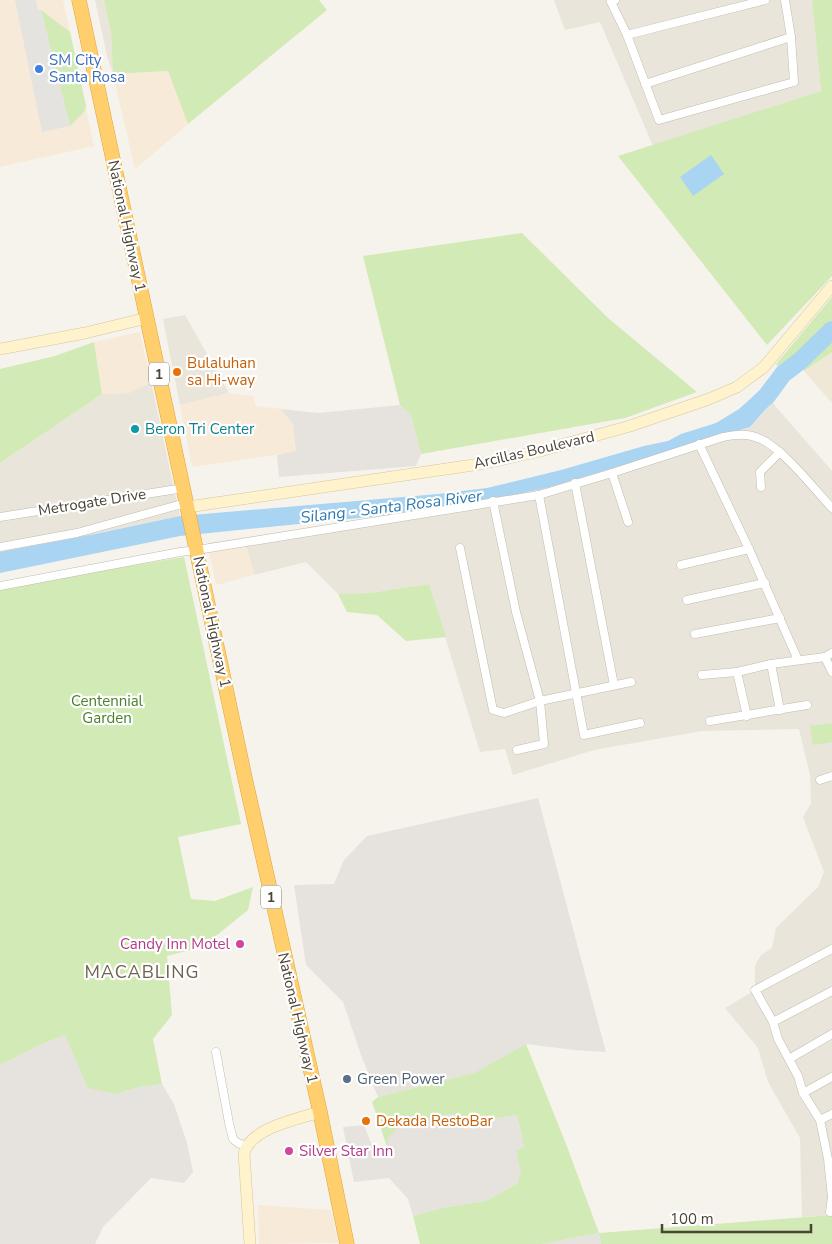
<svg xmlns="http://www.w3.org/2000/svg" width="832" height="1244" font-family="'Nunito Sans',sans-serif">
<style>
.residential{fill:#eae5da}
.commercial{fill:#f7ead8}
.industrial{fill:#e6e2dd}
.education{fill:#efe8d6}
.green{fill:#d2eab5}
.parking{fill:#e5e3e0}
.water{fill:#a9d4f2}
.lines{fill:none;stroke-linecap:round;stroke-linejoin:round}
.river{stroke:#a9d4f2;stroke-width:18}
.street-casing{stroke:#c2bbae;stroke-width:9}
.secondary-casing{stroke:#d6c79b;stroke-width:12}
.highway-casing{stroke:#e0a43c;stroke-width:15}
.street{stroke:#fff;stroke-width:8}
.secondary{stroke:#fff3cd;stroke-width:11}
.highway{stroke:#ffcf6e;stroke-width:14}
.shop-dot{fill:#3f7fe0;stroke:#fff;stroke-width:2}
.food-dot{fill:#e8710a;stroke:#fff;stroke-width:2}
.culture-dot{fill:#0f9aa8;stroke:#fff;stroke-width:2}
.hotel-dot{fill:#d1479c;stroke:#fff;stroke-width:2}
.service-dot{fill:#5c6f8a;stroke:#fff;stroke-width:2}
.labels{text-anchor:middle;stroke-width:4.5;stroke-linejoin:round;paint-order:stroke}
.shield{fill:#fff;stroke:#817c74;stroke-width:1}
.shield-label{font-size:14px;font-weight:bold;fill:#4b4439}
.shop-label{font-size:15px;fill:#366cbe;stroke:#fff;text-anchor:start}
.street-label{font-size:15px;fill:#4b4439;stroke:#fff}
.food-label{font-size:15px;fill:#c56008;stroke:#fff;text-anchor:start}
.culture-label{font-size:15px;fill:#0d838f;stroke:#fff;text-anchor:start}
.park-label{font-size:15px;fill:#4a7f2a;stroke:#fff}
.hotel-label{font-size:15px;fill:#b23c85;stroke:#fff;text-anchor:end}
.service-label{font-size:15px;fill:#4e5e75;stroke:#fff;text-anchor:start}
.water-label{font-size:16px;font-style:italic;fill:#2e7ab2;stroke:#fff}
.quarter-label{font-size:18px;letter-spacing:1px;fill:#6e6250;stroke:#fff}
</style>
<rect width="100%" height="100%" fill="#f6f3ec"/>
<!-- residential -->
<g class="residential">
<path d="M 95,0 L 104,0 L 111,33 L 113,74 L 107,56 Z"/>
<path d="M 554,0 L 812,0 L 821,91 L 653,146 L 600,22 L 565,30 Z"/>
<path d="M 185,315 L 229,393 L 180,405 L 163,319 Z"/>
<path d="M 151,382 L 180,516 L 100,533 L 0,552 L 0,463 L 102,394 L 129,393 Z"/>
<path d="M 772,402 L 832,471 L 832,1215 L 802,1217 L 800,1138 L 768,1082 L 758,1048 L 725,1008 L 755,990 L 755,966 L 761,955 L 772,948 L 776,928 L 818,887 L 824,872 L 803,817 L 811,803 L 810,775 L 799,729 L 702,731 L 594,750 L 513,775 L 505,749 L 480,752 L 429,584 L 370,593 L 338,594 L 306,562 L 254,575 L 246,545 L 209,550 L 208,543 L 502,498 L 547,488 L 750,427 Z"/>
</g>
<!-- commercial -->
<g class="commercial">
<path d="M 0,0 L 63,0 L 94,146 L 0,167 Z"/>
<path d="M 168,71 L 188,124 L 135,169 L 113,74 Z"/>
<path d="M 140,332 L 151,382 L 129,393 L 102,394 L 94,342 Z"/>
<path d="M 229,393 L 253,396 L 256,406 L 281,409 L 293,424 L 296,452 L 192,467 L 180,405 Z"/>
<path d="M 246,545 L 254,575 L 216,585 L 209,550 Z"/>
<path d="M 258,1205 L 331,1210 L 338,1243 L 259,1244 Z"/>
</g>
<!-- industrial -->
<g class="industrial">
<path d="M 400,405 L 411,415 L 421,454 L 416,466 L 279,477 L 277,455 L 296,451 L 293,424 L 281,409 L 318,413 Z"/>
<path d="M 538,798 L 606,1052 L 574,1050 L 526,1044 L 474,1073 L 378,1097 L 361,1055 L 343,1002 L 306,965 L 294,885 L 334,884 L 344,860 L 367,836 Z"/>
<path d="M 65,1035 L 116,1094 L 139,1087 L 162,1084 L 174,1104 L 187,1143 L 193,1172 L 184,1183 L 151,1178 L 103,1227 L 95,1244 L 0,1244 L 0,1065 L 40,1045 Z"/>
<path d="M 452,1114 L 466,1123 L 517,1115 L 524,1147 L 516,1151 L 522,1172 L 518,1183 L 486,1201 L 442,1208 L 413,1216 L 408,1199 L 389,1178 L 354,1182 L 343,1127 L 364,1125 L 373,1148 L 387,1147 L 387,1138 L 405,1122 Z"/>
<path d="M 599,1233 L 601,1244 L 542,1244 Z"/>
</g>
<!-- education -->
<path class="education" d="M 832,352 L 832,403 L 804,371 Z"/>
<!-- green -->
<g class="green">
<path d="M 104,0 L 319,0 L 327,10 L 188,124 L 168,71 L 113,74 L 111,33 Z"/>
<path d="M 812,0 L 832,0 L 832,276 L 767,345 L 618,156 L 821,91 Z"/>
<path d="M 41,10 L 70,32 L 86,106 L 84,112 L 70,126 Z"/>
<path d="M 522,233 L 608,318 L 697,392 L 625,418 L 421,454 L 411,415 L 400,405 L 363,256 Z"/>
<path d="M 832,297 L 832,352 L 804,371 L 800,361 L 783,374 L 776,364 Z"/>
<path d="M 94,342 L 102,394 L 0,463 L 0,369 L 55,356 Z"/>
<path d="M 184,557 L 241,824 L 178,837 L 191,899 L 215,901 L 253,887 L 248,910 L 202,947 L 167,956 L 172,1015 L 153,1039 L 162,1084 L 139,1087 L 116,1094 L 88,1088 L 65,1035 L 40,1045 L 0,1065 L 0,587 Z"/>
<path d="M 429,584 L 446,637 L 406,641 L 377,615 L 347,612 L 338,594 L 370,593 Z"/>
<path d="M 832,723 L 832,742 L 813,745 L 810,726 Z"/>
<path d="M 526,1044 L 566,1144 L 599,1233 L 832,1215 L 832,1244 L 601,1244 L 599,1233 L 542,1244 L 420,1244 L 413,1216 L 442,1208 L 486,1201 L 518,1183 L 521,1171 L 516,1151 L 524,1147 L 517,1115 L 466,1123 L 452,1114 L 405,1122 L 388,1138 L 387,1147 L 372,1102 L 378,1097 L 474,1073 Z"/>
</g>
<!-- parking -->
<path class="parking" d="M 15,0 L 36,0 L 38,10 L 41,10 L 70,126 L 42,132 Z"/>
<!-- water -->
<g class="water">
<path d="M 711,155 L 724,174 L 693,196 L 680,177 Z"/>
<path d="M 769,378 L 778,385 L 782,390 L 750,427 L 547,488 L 439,510 L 180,536 L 0,573 L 0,552 L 100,533 L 180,516 L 438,494 L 487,488 L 561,470 L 644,446 L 668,441 L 681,434 L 716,423 L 739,409 L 759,391 Z"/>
</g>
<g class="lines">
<!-- river -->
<path class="river" d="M 760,402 L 767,396 L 783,374 L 800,361 L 832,330"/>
<defs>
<g id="street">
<path d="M 615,0 L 611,2 L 627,35 L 659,120 L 794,82 L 791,37 L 785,0"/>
<path d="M 627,35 L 765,0"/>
<path d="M 645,84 L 791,37"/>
<path d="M 699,444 L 749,549 L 798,660"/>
<path d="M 612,473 L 628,522"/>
<path d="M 575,483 L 614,685"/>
<path d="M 761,487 L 760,472 L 780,452"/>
<path d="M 539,495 L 584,735 L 640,723"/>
<path d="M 493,501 L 516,612 L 540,701 L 544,744 L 517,750"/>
<path d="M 0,517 L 184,488"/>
<path d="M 0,547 L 77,533 L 182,504 L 187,507"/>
<path d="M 460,548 L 493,710 L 504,713 L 540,701 L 631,682"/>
<path d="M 681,565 L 749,549"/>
<path d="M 0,586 L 180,552 L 197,550 L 539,495 L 612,473 L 723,437 C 735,435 746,433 758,438 C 782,447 814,489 832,508"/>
<path d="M 687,600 L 765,583"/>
<path d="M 695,634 L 780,618"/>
<path d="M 832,653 L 825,657 L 832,672"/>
<path d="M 771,664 L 780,710"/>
<path d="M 737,672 L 747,716"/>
<path d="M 702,675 L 737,672 L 771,664 L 825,657"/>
<path d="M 710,721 L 807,705"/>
<path d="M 820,780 L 832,776"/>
<path d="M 832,949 L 755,990 L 773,1022 L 778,1039 L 798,1076 L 803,1093 L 820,1120 L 828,1159 L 832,1197"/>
<path d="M 773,1022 L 832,991"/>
<path d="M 216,1052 L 229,1123 L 233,1139 L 238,1143 L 246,1146"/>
<path d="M 789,1059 L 832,1034"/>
<path d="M 803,1093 L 832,1077"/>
<path d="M 820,1120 L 832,1114"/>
<path d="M 830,1212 L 832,1197"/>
</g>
<g id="secondary">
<path d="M 0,349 L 85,333 L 147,318"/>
<path d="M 188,507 L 480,464 L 540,451 L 630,426 L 709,399 L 737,387 L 764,367 L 832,286"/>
<path d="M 250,1244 L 244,1153 C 251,1128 297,1119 320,1112"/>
</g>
<path id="highway" d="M 79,0 L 245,778 L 320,1112 L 347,1244"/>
</defs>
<!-- street casing -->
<use href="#street" class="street-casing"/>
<!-- secondary casing -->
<use href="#secondary" class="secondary-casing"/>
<!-- highway casing -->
<use href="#highway" class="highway-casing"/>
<!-- street -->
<use href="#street" class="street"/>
<!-- secondary -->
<use href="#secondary" class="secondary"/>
<!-- highway -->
<use href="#highway" class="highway"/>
</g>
<!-- markers -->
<circle class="shop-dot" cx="39" cy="69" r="5"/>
<g class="food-dot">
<circle cx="177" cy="372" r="5"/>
<circle cx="366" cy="1121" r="5"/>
</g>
<circle class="culture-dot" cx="135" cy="429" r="5"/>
<g class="hotel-dot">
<circle cx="240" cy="944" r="5"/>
<circle cx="289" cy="1151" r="5"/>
</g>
<circle class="service-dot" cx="347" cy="1079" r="5"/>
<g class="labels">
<!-- shield labels -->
<g class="shield">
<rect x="149" y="362.5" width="20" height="23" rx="4"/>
<rect x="261" y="885.5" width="20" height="23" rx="4"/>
</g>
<g class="shield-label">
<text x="159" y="379">1</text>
<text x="271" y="902">1</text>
</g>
<!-- shop labels -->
<g class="shop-label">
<text x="49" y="65">SM City<tspan x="49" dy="17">Santa Rosa</tspan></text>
</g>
<!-- street labels -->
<g class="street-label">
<text transform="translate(127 226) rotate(78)" y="5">National Highway 1</text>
<text transform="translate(534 450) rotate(-13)" y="5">Arcillas Boulevard</text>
<text transform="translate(92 502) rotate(-9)" y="5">Metrogate Drive</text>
<text transform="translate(212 622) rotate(78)" y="5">National Highway 1</text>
<text transform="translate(298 1018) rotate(77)" y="5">National Highway 1</text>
</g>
<!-- food labels -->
<g class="food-label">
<text x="187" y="368">Bulaluhan<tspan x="187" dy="17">sa Hi-way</tspan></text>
<text x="376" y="1126">Dekada RestoBar</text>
</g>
<!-- culture labels -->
<g class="culture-label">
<text x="145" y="434">Beron Tri Center</text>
</g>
<!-- park labels -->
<g class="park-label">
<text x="107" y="706">Centennial<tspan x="107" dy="17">Garden</tspan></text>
</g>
<!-- hotel labels -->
<g class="hotel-label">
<text x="230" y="949">Candy Inn Motel</text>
<text x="299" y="1156" text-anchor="start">Silver Star Inn</text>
</g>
<!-- service labels -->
<g class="service-label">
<text x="357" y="1084">Green Power</text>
</g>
<!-- water labels -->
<g class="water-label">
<text transform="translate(391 506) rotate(-7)" y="6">Silang - Santa Rosa River</text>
</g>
<!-- quarter labels -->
<g class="quarter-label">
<text x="142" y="978">MACABLING</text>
</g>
</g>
<!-- scale -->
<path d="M662 1224v8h149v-8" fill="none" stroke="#4b4439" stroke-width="2.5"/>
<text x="670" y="1224" font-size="15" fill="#4b4439" stroke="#ffffff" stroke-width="4" paint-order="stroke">100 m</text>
</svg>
